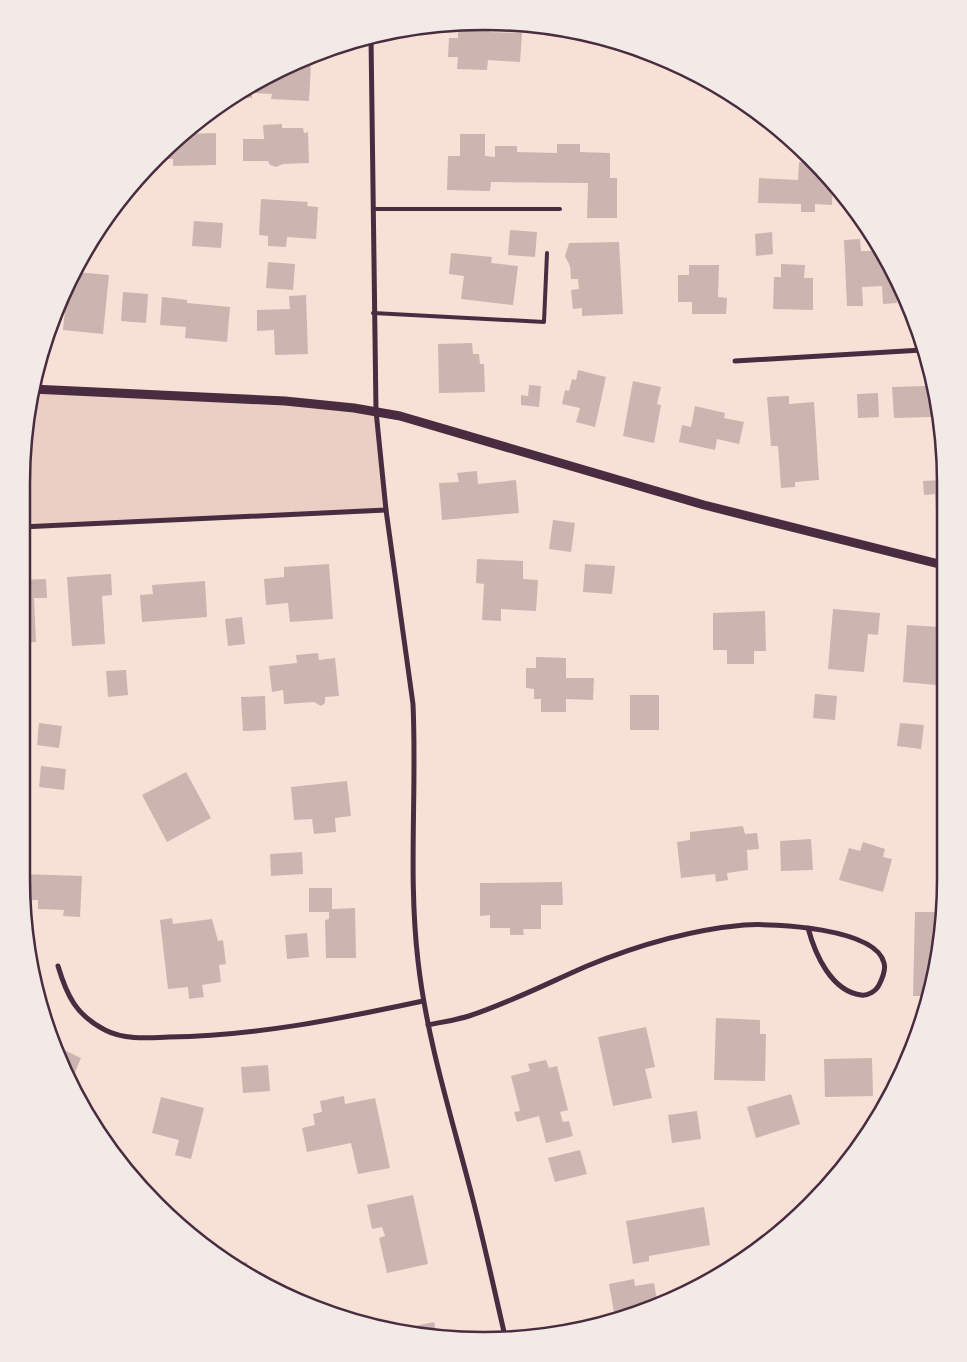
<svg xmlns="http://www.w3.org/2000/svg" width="967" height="1362" font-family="'Source Sans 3',sans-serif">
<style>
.green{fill:#ebcfc5}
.building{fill:#ccb4b1}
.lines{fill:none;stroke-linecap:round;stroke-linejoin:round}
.service{stroke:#4a2c40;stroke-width:4}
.minor{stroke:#4a2c40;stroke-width:5}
.tertiary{stroke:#4a2c40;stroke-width:9}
.rim{fill:none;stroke:#4a2c40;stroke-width:2.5}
</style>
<rect width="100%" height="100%" fill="#f7e1d7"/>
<!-- green -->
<path class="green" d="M 32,389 L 285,401 L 376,411 L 386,510 L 21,527 L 21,483 Z"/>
<!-- building -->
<g class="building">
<path d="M 489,23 L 489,32 L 522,33 L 520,62 L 488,60 L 487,70 L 457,69 L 458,57 L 448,57 L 449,38 L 458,38 L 458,24 Z"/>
<path d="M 300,62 L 311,62 L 309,101 L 271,99 L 272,94 L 252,93 L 252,98 L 233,97 L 253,83 Z"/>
<path d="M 282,124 L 282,128 L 303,128 L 304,133 L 308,132 L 309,163 L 283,164 L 276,167 L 270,165 L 268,161 L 243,161 L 243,139 L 264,139 L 263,125 Z"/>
<path d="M 216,133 L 216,165 L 173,166 L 173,159 L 160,159 L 181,134 Z"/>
<path d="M 460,134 L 485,134 L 485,156 L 495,157 L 495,146 L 517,146 L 517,152 L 557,153 L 557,144 L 580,144 L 580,152 L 610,153 L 610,178 L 617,178 L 617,218 L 587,218 L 588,183 L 491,182 L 490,191 L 447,190 L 448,156 L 460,156 Z"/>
<path d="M 799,162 L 813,162 L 818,167 L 818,175 L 827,175 L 833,181 L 832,205 L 815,204 L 815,212 L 801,212 L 801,204 L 758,203 L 759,178 L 798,180 Z"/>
<path d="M 261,199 L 308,202 L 307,206 L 318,207 L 316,239 L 287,237 L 286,247 L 268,246 L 268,236 L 259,235 Z"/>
<path d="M 194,221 L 223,223 L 221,248 L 192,246 Z"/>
<path d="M 510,230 L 537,232 L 535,257 L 508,255 Z"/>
<path d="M 772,232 L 773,254 L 756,256 L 755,234 Z"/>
<path d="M 860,239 L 861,251 L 876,251 L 896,284 L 897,303 L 883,304 L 882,286 L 862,287 L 863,306 L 847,306 L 844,240 Z"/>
<path d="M 619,242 L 623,314 L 582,316 L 582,308 L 573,309 L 571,290 L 579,289 L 578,279 L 571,279 L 570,266 L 565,256 L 569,243 Z"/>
<path d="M 451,253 L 492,257 L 491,263 L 518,266 L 513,305 L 461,299 L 464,276 L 449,274 Z"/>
<path d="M 268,262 L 295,264 L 293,290 L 266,288 Z"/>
<path d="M 781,264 L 805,265 L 804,278 L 813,278 L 813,310 L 773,309 L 774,277 L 781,277 Z"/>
<path d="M 689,265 L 719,265 L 718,297 L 727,298 L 726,314 L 692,314 L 692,302 L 678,302 L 678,275 L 689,275 Z"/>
<path d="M 76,272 L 109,275 L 103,334 L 63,330 L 66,299 Z"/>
<path d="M 123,292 L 148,294 L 146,323 L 121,321 Z"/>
<path d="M 306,295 L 308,354 L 275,355 L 274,330 L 257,331 L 257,310 L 290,309 L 289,296 Z"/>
<path d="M 162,297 L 187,300 L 187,303 L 230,307 L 227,342 L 185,338 L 186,327 L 160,325 Z"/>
<path d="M 472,343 L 473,354 L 479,354 L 480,364 L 484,364 L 485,392 L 439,393 L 438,344 Z"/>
<path d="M 578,370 L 606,377 L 595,427 L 576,422 L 580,408 L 562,404 L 565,390 L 569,391 L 572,379 L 576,380 Z"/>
<path d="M 633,381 L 661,387 L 657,404 L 661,405 L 654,443 L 623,436 Z"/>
<path d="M 925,381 L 930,381 L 941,421 L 934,421 L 932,417 L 894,418 L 892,387 L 925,386 Z"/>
<path d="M 529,385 L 541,386 L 539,407 L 521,405 L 521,395 L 528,396 Z"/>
<path d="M 878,393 L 879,417 L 858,418 L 857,394 Z"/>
<path d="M 789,396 L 789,404 L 814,402 L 819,480 L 795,482 L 795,487 L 781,488 L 778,446 L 771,446 L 767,397 Z"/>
<path d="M 695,406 L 725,413 L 724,418 L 744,422 L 739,444 L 717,439 L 715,450 L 679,442 L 682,425 L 691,427 Z"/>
<path d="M 477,471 L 478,484 L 516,480 L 519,513 L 442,520 L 439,483 L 459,482 L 457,473 Z"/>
<path d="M 942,480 L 942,511 L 936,512 L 935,494 L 924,495 L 923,481 Z"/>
<path d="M 553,520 L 575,523 L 571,552 L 549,549 Z"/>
<path d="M 477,559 L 523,561 L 523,579 L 538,580 L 536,611 L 501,609 L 501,621 L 482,620 L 484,584 L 476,583 Z"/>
<path d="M 329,564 L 333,619 L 290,622 L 288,603 L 266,605 L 264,579 L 284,577 L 284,567 Z"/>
<path d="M 585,564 L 615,566 L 612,594 L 583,592 Z"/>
<path d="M 111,574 L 112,595 L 102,596 L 105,644 L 72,646 L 67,577 Z"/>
<path d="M 46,579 L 47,598 L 34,598 L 36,642 L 21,643 L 21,580 Z"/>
<path d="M 205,581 L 207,617 L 142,622 L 140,595 L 153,594 L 152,585 Z"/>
<path d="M 833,609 L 880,613 L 878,635 L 868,634 L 864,672 L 828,669 Z"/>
<path d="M 765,611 L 766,651 L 754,651 L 754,664 L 727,664 L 727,650 L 713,650 L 713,613 Z"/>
<path d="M 242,617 L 245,644 L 228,646 L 225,619 Z"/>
<path d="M 907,625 L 940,627 L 939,636 L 943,636 L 943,648 L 939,648 L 936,685 L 903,682 Z"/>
<path d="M 318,653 L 319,660 L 335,658 L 339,696 L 325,697 L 325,703 L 321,706 L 314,702 L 284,704 L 283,690 L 272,692 L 269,666 L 297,663 L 296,655 Z"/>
<path d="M 536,657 L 566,658 L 566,678 L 594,678 L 593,700 L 566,699 L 566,712 L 541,712 L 541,699 L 534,699 L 534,689 L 526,688 L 526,668 L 536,668 Z"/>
<path d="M 126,670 L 128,695 L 108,697 L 106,671 Z"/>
<path d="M 815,694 L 837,696 L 835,720 L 813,718 Z"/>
<rect x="630" y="695" width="29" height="35"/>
<path d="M 265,696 L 266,730 L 243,731 L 241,697 Z"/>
<path d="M 39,723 L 62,726 L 59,748 L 37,745 Z"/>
<path d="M 900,723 L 924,725 L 921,749 L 897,746 Z"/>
<path d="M 41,766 L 66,769 L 64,790 L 39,787 Z"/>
<path d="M 186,772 L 211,818 L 167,842 L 142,795 Z"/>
<path d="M 347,781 L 351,816 L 335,818 L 336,832 L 314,834 L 312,819 L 294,820 L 291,787 Z"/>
<path d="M 743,826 L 745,834 L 757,833 L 759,849 L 747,850 L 748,870 L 727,873 L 728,880 L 716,882 L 715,874 L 681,878 L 677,842 L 690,840 L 690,832 Z"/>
<path d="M 811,839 L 813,870 L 781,871 L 780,841 Z"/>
<path d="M 863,842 L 885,849 L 883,857 L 892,859 L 883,892 L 839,880 L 849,848 L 860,851 Z"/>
<path d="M 302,852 L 303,874 L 271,876 L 270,854 Z"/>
<path d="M 22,874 L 82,876 L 80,917 L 63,916 L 64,910 L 38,909 L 38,900 L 24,900 Z"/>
<path d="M 562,882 L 563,905 L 541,905 L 541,929 L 523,929 L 524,935 L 510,935 L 510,928 L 490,928 L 490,915 L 480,916 L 480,883 Z"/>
<path d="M 309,888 L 332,888 L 332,909 L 355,908 L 356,958 L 326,958 L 325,920 L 329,919 L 329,912 L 309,912 Z"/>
<path d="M 915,912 L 935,912 L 935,922 L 943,922 L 930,996 L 913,996 Z"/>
<path d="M 172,918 L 173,924 L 212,919 L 218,941 L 223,940 L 226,964 L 219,965 L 221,982 L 202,985 L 204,997 L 189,999 L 188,987 L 168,989 L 160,920 Z"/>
<path d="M 307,933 L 309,957 L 287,959 L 285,935 Z"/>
<path d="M 716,1018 L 760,1020 L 760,1034 L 766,1034 L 765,1081 L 714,1080 Z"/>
<path d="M 646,1027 L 655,1067 L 645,1069 L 652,1098 L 613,1106 L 598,1037 Z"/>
<path d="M 60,1048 L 81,1058 L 73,1077 L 61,1051 Z"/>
<path d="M 872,1058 L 873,1096 L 825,1097 L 824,1059 Z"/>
<path d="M 546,1060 L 549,1068 L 557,1066 L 568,1110 L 560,1112 L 563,1122 L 569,1121 L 573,1136 L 546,1143 L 539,1116 L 517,1122 L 514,1112 L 520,1111 L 511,1076 L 530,1071 L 528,1064 Z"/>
<path d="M 268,1065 L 270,1091 L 243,1093 L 241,1067 Z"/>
<path d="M 791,1094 L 800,1124 L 756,1138 L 747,1107 Z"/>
<path d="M 344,1096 L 345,1104 L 375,1098 L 390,1168 L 358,1174 L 351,1143 L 307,1152 L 302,1128 L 315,1125 L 313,1114 L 322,1112 L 320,1101 Z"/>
<path d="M 161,1097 L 204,1108 L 191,1159 L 175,1155 L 179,1140 L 152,1133 Z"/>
<path d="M 697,1111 L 701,1139 L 672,1143 L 668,1115 Z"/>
<path d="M 580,1150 L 587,1174 L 555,1182 L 548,1158 Z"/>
<path d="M 413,1195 L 428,1264 L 387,1273 L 379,1238 L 385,1236 L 382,1227 L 372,1229 L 367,1205 Z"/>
<path d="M 704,1207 L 710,1245 L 649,1256 L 649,1261 L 633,1264 L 626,1221 Z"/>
<path d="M 247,1262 L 248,1272 L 235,1263 Z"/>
<path d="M 634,1279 L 635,1286 L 654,1283 L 658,1306 L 615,1318 L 609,1284 Z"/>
<path d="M 434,1322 L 436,1333 L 391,1331 Z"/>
</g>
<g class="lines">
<!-- service -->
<g class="service">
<path d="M 373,209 L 560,209"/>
<path d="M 373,313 L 544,322 L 547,253"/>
</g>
<!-- minor -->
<g class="minor">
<path d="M 371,37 L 376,411 L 386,510 L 413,704 C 417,790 408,876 418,961 C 427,1041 452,1118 472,1196 C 484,1242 494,1289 505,1336"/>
<path d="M 735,361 L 922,350"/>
<path d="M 21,527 L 386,510"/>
<path d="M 58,966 C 67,996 76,1015 105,1030 C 124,1040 148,1038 169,1037 C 255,1036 339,1019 423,1001"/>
<path d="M 428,1025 C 442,1022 456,1020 469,1016 C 509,1003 548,983 587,966 C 638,945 689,930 744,925 C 773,923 876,928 884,963 C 886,969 882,979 879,985 C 876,991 868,996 861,995 C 831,991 815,954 808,928"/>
</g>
<!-- tertiary -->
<path class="tertiary" d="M 32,389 L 285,401 L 354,408 L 400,416 L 704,505 L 943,565"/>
</g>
<!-- crop -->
<path d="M0 0H967V1362H0ZM483 30H484A453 453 0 0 1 937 483V879A453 453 0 0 1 484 1332H483A453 453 0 0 1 30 879V483A453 453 0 0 1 483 30Z" fill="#f1eae7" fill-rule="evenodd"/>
<path class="rim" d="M483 30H484A453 453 0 0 1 937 483V879A453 453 0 0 1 484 1332H483A453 453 0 0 1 30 879V483A453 453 0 0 1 483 30Z"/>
</svg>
